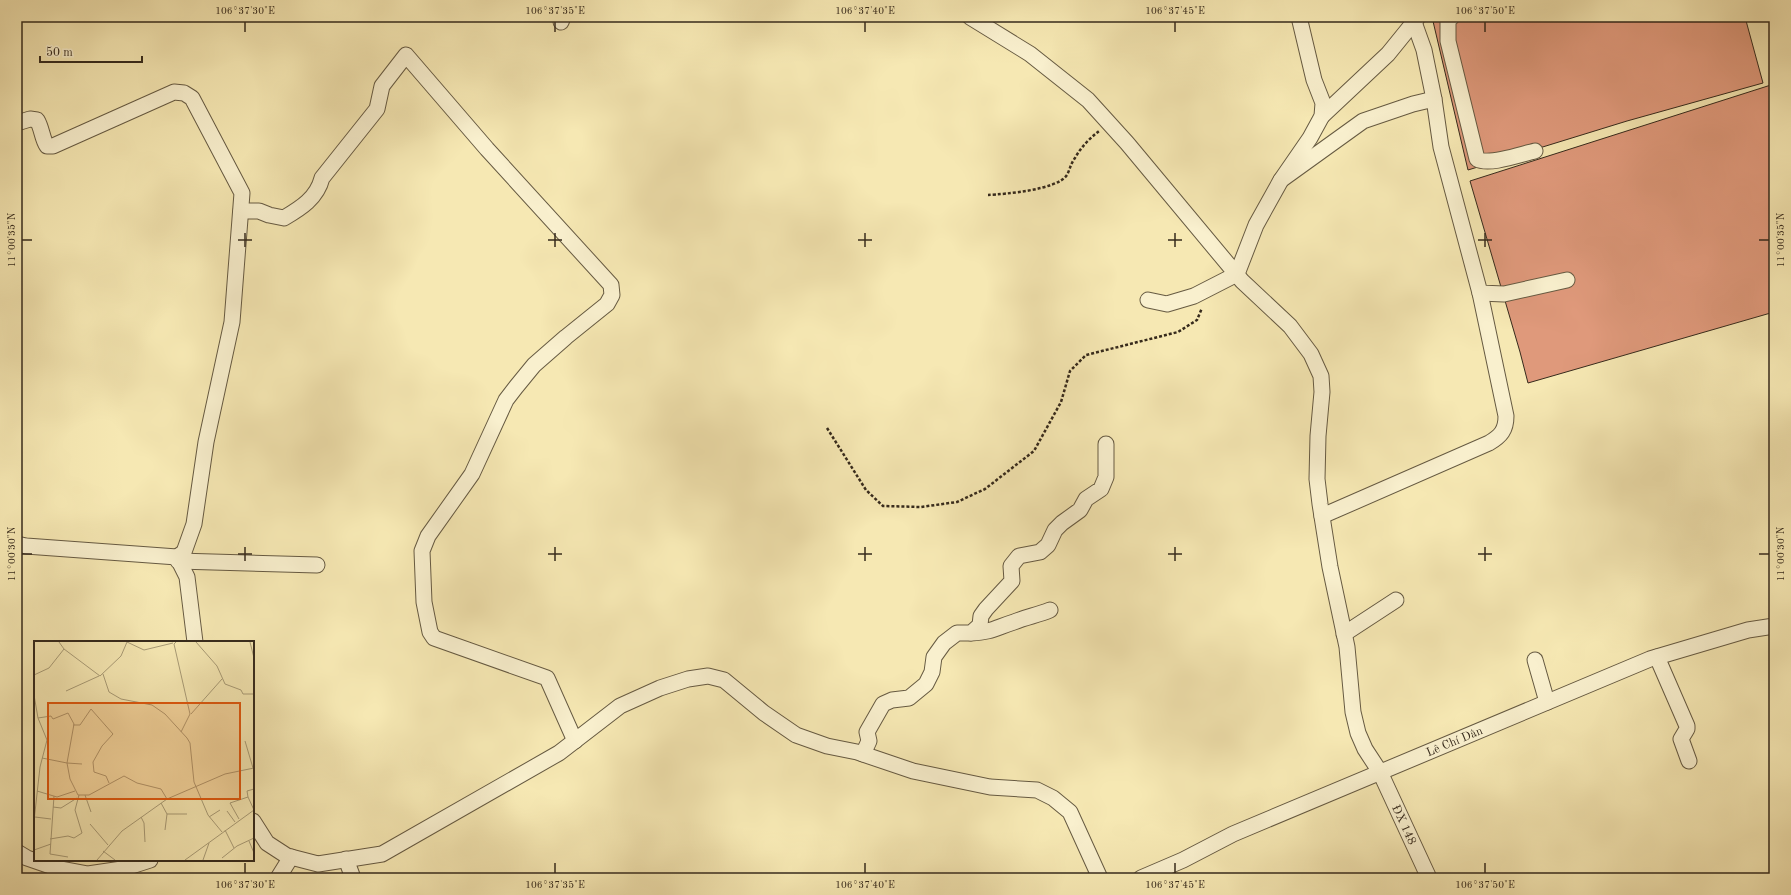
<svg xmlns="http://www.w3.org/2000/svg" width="1791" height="895" font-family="'Old Standard TT',serif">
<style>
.building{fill:#df997b;stroke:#362a1c}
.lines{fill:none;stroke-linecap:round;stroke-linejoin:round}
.minor-casing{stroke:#665a42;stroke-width:17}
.path{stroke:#362a1c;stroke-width:2.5;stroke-dasharray:3 2;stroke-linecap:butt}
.minor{stroke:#f9f0ce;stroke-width:15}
.ticks{fill:none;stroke:#362a1c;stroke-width:1.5}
.labels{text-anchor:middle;stroke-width:3.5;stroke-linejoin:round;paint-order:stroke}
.street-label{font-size:12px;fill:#362a1c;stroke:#f9f0ce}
.inset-road{fill:none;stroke:#a99c77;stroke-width:1}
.view{fill:#df570d;fill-opacity:0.15;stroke:#df570d;stroke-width:2}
.inset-edge{fill:none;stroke:#362a1c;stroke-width:2}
.neatline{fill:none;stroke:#362a1c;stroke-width:1.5}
.ticks-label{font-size:10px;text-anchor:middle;fill:#362a1c}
</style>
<rect width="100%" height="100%" fill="#f6e8b3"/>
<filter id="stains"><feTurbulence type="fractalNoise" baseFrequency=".005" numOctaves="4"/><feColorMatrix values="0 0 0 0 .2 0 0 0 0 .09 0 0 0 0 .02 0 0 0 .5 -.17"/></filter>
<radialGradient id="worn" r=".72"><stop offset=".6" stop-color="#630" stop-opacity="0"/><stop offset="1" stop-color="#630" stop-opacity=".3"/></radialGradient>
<!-- building -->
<g class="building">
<path d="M 1432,17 L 1745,17 L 1763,83 L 1627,121 L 1468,170 Z"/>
<path d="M 1774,84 L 1774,312 L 1528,383 L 1520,352 L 1470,181 Z"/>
</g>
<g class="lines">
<defs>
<g id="minor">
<path id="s1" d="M 970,17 L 1030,54 L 1088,100 L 1127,143 L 1242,281 L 1290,326 L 1311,354 L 1321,376 L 1322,392 L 1318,436 L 1317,479 L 1320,504 L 1330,567 L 1347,647 L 1353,712 L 1358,733 L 1365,749 L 1380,772 L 1429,878"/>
<path d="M 1452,17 L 1448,20 L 1448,41 L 1477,159 C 1489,166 1521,154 1535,151"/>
<path d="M 561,22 L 563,17"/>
<path d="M 1414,22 L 1424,50 L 1434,99"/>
<path d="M 1322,116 L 1388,54 L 1418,17"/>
<path d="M 17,123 L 30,119 L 37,120 C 42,128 42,139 47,146 L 53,146 L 174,92 L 184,93 L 192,98 L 242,193 L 232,322 L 206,442 L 194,524 L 184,552 L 177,557"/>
<path d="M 1281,180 L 1363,121 L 1413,104 L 1434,99 L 1441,147 L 1480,293 L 1504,294 L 1567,280"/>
<path d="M 241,211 L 259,211 L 269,215 L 284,218 C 301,208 317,198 322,178 L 377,109 L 382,86 L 406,55 L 487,149 L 611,285 L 612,295 L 607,304 L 566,337 L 534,365 L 516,387 L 506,400 L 472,474 L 428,536 L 422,551 L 424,602 L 430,632 L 434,638 L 547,678 L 575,741"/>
<path d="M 1148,300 L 1167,304 L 1194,296 L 1237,274 L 1256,225 L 1281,180 L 1310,138 L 1322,116 L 1323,103 L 1314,80 L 1299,17"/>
<path d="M 1322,516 L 1489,443 C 1501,436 1506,430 1506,416 L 1480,293"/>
<path d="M 17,544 L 26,546 L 177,557 L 187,577 L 195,642"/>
<path d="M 178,561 L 317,565"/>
<path d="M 971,633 C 992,632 995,628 1014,622 C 1026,617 1038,615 1050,610"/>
<path d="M 1344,634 L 1396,600"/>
<path d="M 1657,657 L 1687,726 L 1687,729 L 1681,739 L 1689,761"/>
<path d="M 1535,660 L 1547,702"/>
<path d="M 863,754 L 869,741 L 867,732 L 883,704 L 892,700 L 909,698 L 926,684 L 932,672 L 934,657 L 944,643 L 957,633 L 971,633 L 980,625 L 981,616 L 986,609 L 1012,581 L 1011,566 L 1019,556 L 1040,552 L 1048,545 L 1055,530 L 1062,523 L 1080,510 L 1086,499 L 1101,489 L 1106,477 L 1106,444"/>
<path d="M 253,821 L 267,843 L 287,856 L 318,864 L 382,854 L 559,753 L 620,706 L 660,688 L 688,679 L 708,676 L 724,680 L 764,713 L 796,735 L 827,746 L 857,752 L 913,771 L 990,787 L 1037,790 L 1053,798 L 1070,812 L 1100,878"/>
<path d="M 17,852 L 27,858 L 56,868 L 88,874 L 122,869 L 150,860"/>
<path d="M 346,859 L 353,878"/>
<path d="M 278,878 L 291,857"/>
<path id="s2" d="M 1141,878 L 1183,860 L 1233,834 L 1650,659 L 1748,630 L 1774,626"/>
</g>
</defs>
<!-- minor casing -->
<use href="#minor" class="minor-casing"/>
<!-- path -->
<g class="path">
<path d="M 988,195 C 1005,194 1057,190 1067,175 C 1070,169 1071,163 1075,158 C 1081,147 1090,138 1099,131"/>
<path d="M 827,428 L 866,490 L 883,506 L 921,507 L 957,502 L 985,489 L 1034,451 L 1061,402 L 1070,371 L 1086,355 L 1178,332 L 1197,320 L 1202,308"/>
</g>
<!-- minor -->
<use href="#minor" class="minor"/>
</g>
<!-- ticks -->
<path class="ticks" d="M 245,22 L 245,32M 555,22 L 555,32M 865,22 L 865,32M 1175,22 L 1175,32M 1485,22 L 1485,32M 245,233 L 245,247M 555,233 L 555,247M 865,233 L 865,247M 1175,233 L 1175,247M 1485,233 L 1485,247M 22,240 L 32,240M 238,240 L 252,240M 548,240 L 562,240M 858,240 L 872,240M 1168,240 L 1182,240M 1478,240 L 1492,240M 1759,240 L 1769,240M 245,547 L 245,561M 555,547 L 555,561M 865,547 L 865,561M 1175,547 L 1175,561M 1485,547 L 1485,561M 22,554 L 32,554M 238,554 L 252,554M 548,554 L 562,554M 858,554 L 872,554M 1168,554 L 1182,554M 1478,554 L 1492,554M 1759,554 L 1769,554M 245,863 L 245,873M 555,863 L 555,873M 865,863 L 865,873M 1175,863 L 1175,873M 1485,863 L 1485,873"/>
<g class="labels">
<!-- street labels -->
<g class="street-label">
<text dy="4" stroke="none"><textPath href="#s2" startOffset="342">Lê Chí Dân</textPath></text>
<text dy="4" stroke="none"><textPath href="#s1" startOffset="971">ĐX 148</textPath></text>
</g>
</g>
<!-- overview -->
<g transform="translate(34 641)">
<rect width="220" height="220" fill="#f6e8b3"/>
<path class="inset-road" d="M 25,1 L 30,8 L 66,35 L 87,15 L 93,1M 93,1 L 110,9 L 139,2M 142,1 L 140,3 L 156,73 L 147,91M 162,1 L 183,25 L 191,43 L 207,49 L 209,53 L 220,53M 216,1 L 220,17M 69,33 L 75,51 L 87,58 L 118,64 L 131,73 L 153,97 L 156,102 L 160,141 L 174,174 L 188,191M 0,34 L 15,27 L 30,8M 32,50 L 65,35M 0,54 L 4,77 L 13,99 L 6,126 L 0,180M 157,73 L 188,38M 4,77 L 17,75 L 19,78 L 34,72 L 40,83 L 33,122M 39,84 L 46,84 L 57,68 L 79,93 L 68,105 L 59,121 L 60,131 L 72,135 L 75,142M 211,100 L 219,127M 8,117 L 33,122 L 36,138 L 44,154 L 55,154 L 90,135 L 103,142 L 127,148 L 133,158M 33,122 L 48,123M 3,150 L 23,156 L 41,150M 51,154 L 57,171M 20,155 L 16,213 L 34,216M 214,156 L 213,150 L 220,148M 127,162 L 133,173 L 153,173M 19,166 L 27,167 L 43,157M 193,170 L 201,181M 1,176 L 17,178M 107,176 L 110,182 L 111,201M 175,176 L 186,169M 205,178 L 196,162 L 214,156 L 220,169M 56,183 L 74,204M 131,189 L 133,173M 191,189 L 200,207M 16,198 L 34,195 L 40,197 L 48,192 L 41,169 L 45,154M 215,200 L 220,212M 0,209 L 17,203M 69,210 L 81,219M 188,217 L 203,205 L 220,197M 63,219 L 88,190 L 133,158 L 191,133 L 220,127M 151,219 L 220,169M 169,219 L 175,202"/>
<path class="view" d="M 14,62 L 206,62 L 206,158 L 14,158 Z"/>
<rect width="220" height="220" class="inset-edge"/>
</g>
<!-- margin -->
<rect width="1791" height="895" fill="none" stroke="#f6e8b3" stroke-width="44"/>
<!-- scale -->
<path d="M40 56v6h102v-6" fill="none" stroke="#362a1c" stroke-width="2"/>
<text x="46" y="56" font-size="12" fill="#362a1c" stroke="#f9f0ce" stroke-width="3" paint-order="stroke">50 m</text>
<rect x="22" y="22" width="1747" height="851" class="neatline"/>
<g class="ticks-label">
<text x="245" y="14">106°37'30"E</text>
<text x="555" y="14">106°37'35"E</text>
<text x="865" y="14">106°37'40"E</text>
<text x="1175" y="14">106°37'45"E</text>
<text x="1485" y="14">106°37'50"E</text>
<text transform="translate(11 240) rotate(-90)" y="4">11°00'35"N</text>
<text transform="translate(1780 240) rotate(-90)" y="4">11°00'35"N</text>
<text transform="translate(11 554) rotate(-90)" y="4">11°00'30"N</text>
<text transform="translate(1780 554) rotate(-90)" y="4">11°00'30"N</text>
<text x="245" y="888">106°37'30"E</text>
<text x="555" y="888">106°37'35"E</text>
<text x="865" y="888">106°37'40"E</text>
<text x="1175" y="888">106°37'45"E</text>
<text x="1485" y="888">106°37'50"E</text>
</g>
<rect width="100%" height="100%" filter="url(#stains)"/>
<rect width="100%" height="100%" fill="url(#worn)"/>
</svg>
